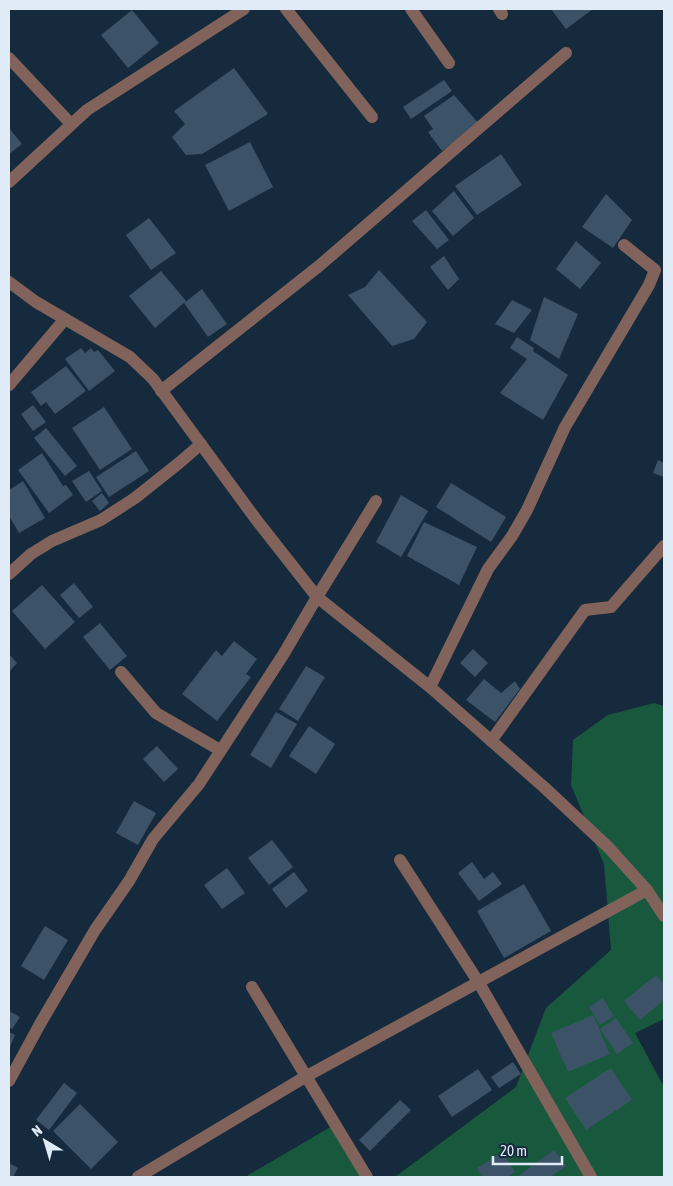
<svg xmlns="http://www.w3.org/2000/svg" width="673" height="1186" font-family="'Asap Condensed',sans-serif">
<style>
.green{fill:#18593e}
.building{fill:#3c5266}
.lines{fill:none;stroke-linecap:round;stroke-linejoin:round}
.minor{stroke:#81635b;stroke-width:12}
</style>
<rect width="100%" height="100%" fill="#152a3c"/>
<!-- green -->
<g class="green">
<path d="M 654,703 L 664,706 L 664,1019 L 635,1033 L 664,1087 L 664,1176 L 395,1177 L 516,1087 L 546,1008 L 611,950 L 604,864 L 571,785 L 573,740 L 608,715 Z"/>
<path d="M 339,1122 L 373,1177 L 245,1177 Z"/>
</g>
<!-- building -->
<g class="building">
<path d="M 551,9 L 593,9 L 566,29 Z"/>
<path d="M 132,10 L 159,43 L 128,68 L 101,35 Z"/>
<path d="M 234,68 L 268,114 L 202,154 L 186,155 L 172,137 L 185,124 L 174,111 Z"/>
<path d="M 444,80 L 452,91 L 411,119 L 403,107 Z"/>
<path d="M 454,95 L 480,125 L 442,151 L 428,132 L 433,129 L 424,116 Z"/>
<path d="M 9,128 L 22,144 L 9,154 Z"/>
<path d="M 250,142 L 273,187 L 229,211 L 205,165 Z"/>
<path d="M 501,154 L 522,185 L 477,215 L 455,186 Z"/>
<path d="M 454,191 L 474,218 L 453,236 L 432,211 Z"/>
<path d="M 606,194 L 632,220 L 613,248 L 582,227 Z"/>
<path d="M 426,210 L 449,240 L 437,249 L 412,221 Z"/>
<path d="M 149,218 L 176,253 L 151,270 L 126,235 Z"/>
<path d="M 576,241 L 601,263 L 580,289 L 556,269 Z"/>
<path d="M 444,256 L 459,279 L 448,290 L 430,267 Z"/>
<path d="M 379,270 L 427,322 L 414,339 L 392,346 L 348,295 L 365,287 Z"/>
<path d="M 161,271 L 186,301 L 155,328 L 129,296 Z"/>
<path d="M 202,289 L 227,324 L 208,337 L 184,303 Z"/>
<path d="M 544,297 L 578,314 L 559,359 L 530,340 Z"/>
<path d="M 512,300 L 532,310 L 514,333 L 495,324 Z"/>
<path d="M 517,337 L 534,348 L 533,351 L 568,375 L 543,420 L 500,393 L 527,359 L 510,348 Z"/>
<path d="M 81,348 L 85,353 L 91,348 L 94,352 L 98,350 L 115,371 L 89,391 L 65,359 Z"/>
<path d="M 66,366 L 86,391 L 55,414 L 46,402 L 41,406 L 31,392 Z"/>
<path d="M 33,405 L 46,422 L 33,431 L 21,414 Z"/>
<path d="M 104,407 L 132,449 L 100,470 L 72,428 Z"/>
<path d="M 46,428 L 77,466 L 65,476 L 34,438 Z"/>
<path d="M 136,451 L 149,471 L 109,497 L 96,477 Z"/>
<path d="M 42,453 L 63,486 L 66,485 L 73,495 L 49,513 L 18,470 Z"/>
<path d="M 658,460 L 664,463 L 664,477 L 653,473 Z"/>
<path d="M 89,471 L 102,491 L 86,502 L 72,481 Z"/>
<path d="M 23,481 L 45,518 L 19,533 L 9,516 L 9,490 Z"/>
<path d="M 451,483 L 506,517 L 491,542 L 436,507 Z"/>
<path d="M 102,493 L 109,503 L 100,511 L 92,501 Z"/>
<path d="M 401,495 L 428,511 L 401,557 L 376,542 Z"/>
<path d="M 424,522 L 477,547 L 459,585 L 407,556 Z"/>
<path d="M 74,583 L 93,607 L 79,618 L 60,595 Z"/>
<path d="M 42,585 L 75,622 L 45,649 L 12,611 Z"/>
<path d="M 100,623 L 127,656 L 110,670 L 83,637 Z"/>
<path d="M 234,641 L 257,659 L 246,674 L 251,677 L 217,721 L 182,694 L 216,650 L 222,656 Z"/>
<path d="M 473,649 L 488,663 L 475,677 L 460,663 Z"/>
<path d="M 9,654 L 17,663 L 9,672 Z"/>
<path d="M 306,666 L 325,677 L 298,721 L 279,709 Z"/>
<path d="M 484,679 L 501,693 L 515,681 L 520,689 L 495,722 L 466,700 Z"/>
<path d="M 276,712 L 297,724 L 271,768 L 250,755 Z"/>
<path d="M 309,726 L 335,744 L 316,774 L 289,756 Z"/>
<path d="M 157,746 L 178,769 L 164,782 L 143,759 Z"/>
<path d="M 134,801 L 156,813 L 138,845 L 116,833 Z"/>
<path d="M 272,840 L 293,867 L 269,885 L 248,858 Z"/>
<path d="M 472,862 L 484,879 L 493,872 L 502,884 L 479,901 L 458,873 Z"/>
<path d="M 227,868 L 245,893 L 222,909 L 204,885 Z"/>
<path d="M 294,872 L 308,891 L 286,908 L 272,889 Z"/>
<path d="M 524,884 L 551,931 L 504,958 L 477,911 Z"/>
<path d="M 45,926 L 68,940 L 44,980 L 21,966 Z"/>
<path d="M 656,975 L 664,984 L 664,1000 L 640,1020 L 624,1001 Z"/>
<path d="M 603,998 L 614,1016 L 600,1025 L 589,1007 Z"/>
<path d="M 9,1011 L 20,1017 L 12,1029 L 9,1027 Z"/>
<path d="M 593,1015 L 610,1054 L 568,1072 L 551,1033 Z"/>
<path d="M 616,1018 L 633,1043 L 617,1054 L 600,1029 Z"/>
<path d="M 9,1032 L 15,1035 L 9,1049 Z"/>
<path d="M 513,1062 L 521,1074 L 499,1088 L 491,1077 Z"/>
<path d="M 611,1068 L 632,1100 L 586,1130 L 565,1098 Z"/>
<path d="M 478,1069 L 492,1090 L 452,1117 L 438,1096 Z"/>
<path d="M 64,1083 L 77,1093 L 49,1130 L 36,1120 Z"/>
<path d="M 400,1100 L 411,1110 L 370,1151 L 359,1140 Z"/>
<path d="M 80,1104 L 118,1142 L 91,1169 L 53,1131 Z"/>
<path d="M 554,1150 L 566,1166 L 550,1177 L 518,1177 L 518,1176 Z"/>
<path d="M 503,1152 L 515,1172 L 507,1177 L 482,1177 L 477,1168 Z"/>
<path d="M 9,1163 L 18,1168 L 13,1177 L 9,1177 Z"/>
</g>
<g class="lines">
<!-- minor -->
<g class="minor">
<path d="M 286,9 L 372,117"/>
<path d="M 411,9 L 449,63"/>
<path d="M 499,9 L 502,14"/>
<path d="M 9,58 L 71,124"/>
<path d="M 9,182 L 87,110 L 244,9"/>
<path d="M 9,282 L 36,302 L 130,357 L 153,379 L 258,522 L 317,597 L 283,655 L 199,784 L 153,839 L 129,881 L 95,930 L 40,1024 L 9,1081"/>
<path d="M 9,385 L 65,319"/>
<path d="M 161,391 L 319,266 L 566,53"/>
<path d="M 376,501 L 317,597 L 430,687 L 545,788 L 608,847 L 647,890 L 664,916"/>
<path d="M 9,574 L 31,554 L 52,541 L 101,520 L 135,498 L 179,463 L 201,444"/>
<path d="M 121,672 L 156,713 L 220,750"/>
<path d="M 430,687 L 488,569 L 512,536 L 527,510 L 565,427 L 649,285 L 655,270 L 624,245"/>
<path d="M 491,741 L 585,610 L 611,607 L 664,546"/>
<path d="M 400,860 L 479,983 L 591,1177"/>
<path d="M 252,987 L 367,1177"/>
<path d="M 138,1177 L 305,1077 L 647,890"/>
</g>
</g>
<!-- border -->
<rect width="673" height="1186" fill="none" stroke="#dfecf8" stroke-width="20"/>
<!-- north arrow -->
<g transform="translate(45 1141) rotate(322)" stroke="#152a3c" stroke-width="4" paint-order="stroke">
<path d="M0-4L9 19L0 12L-9 19Z" fill="#dfecf8"/>
<text y="-8" font-size="14" font-weight="bold" text-anchor="middle" fill="#dfecf8">N</text>
</g>
<!-- scale -->
<path d="M493 1156v8h69v-8" fill="none" stroke="#dfecf8" stroke-width="2.5"/>
<text x="500" y="1156" font-size="15" fill="#dfecf8" stroke="#152a3c" stroke-width="4" paint-order="stroke">20 m</text>
</svg>
